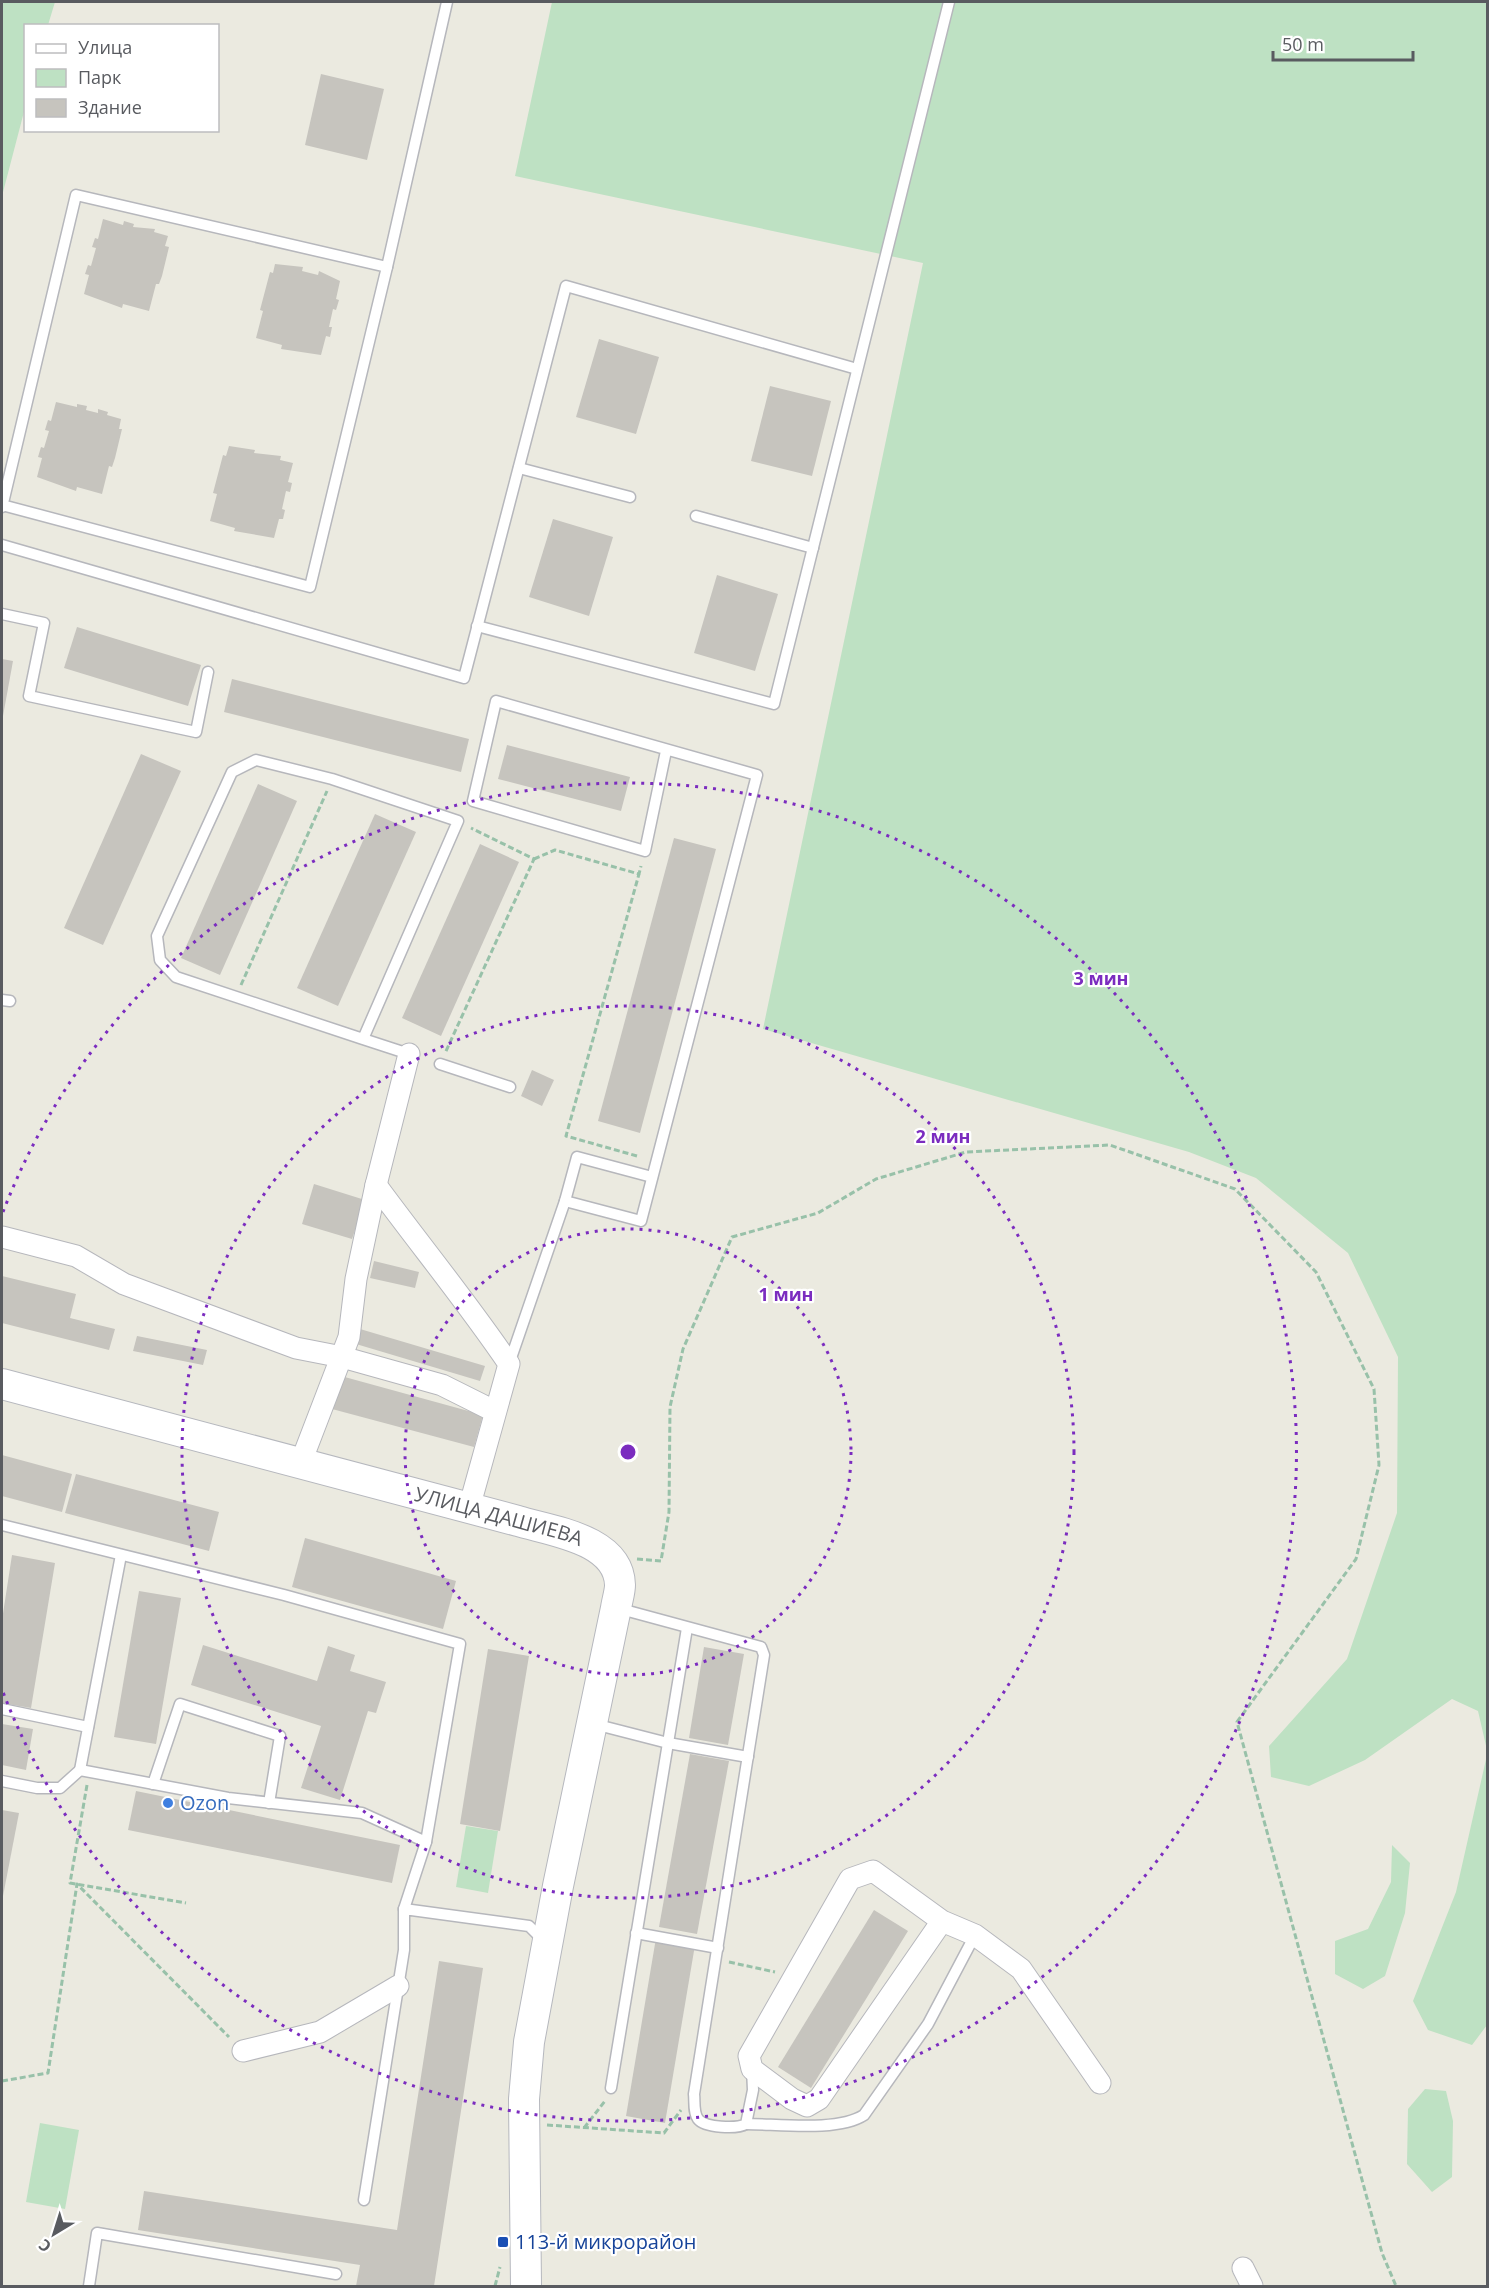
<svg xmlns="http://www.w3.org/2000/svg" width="1489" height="2288" font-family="'Open Sans',sans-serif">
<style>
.green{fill:#bee1c3}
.building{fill:#c6c4be}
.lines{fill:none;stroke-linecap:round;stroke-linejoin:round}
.lane-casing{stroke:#b6b7bc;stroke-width:13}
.street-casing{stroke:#b6b7bc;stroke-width:23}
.secondary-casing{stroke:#b6b8be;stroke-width:32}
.path{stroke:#98c1a9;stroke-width:3;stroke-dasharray:6 3;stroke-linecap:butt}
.lane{stroke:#fff;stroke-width:10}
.street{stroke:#fff;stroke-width:21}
.secondary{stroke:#fff;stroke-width:30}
.ring{fill:none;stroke:#7b2cbf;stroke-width:3;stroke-dasharray:3 6}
.shop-dot{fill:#3f7fe0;stroke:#fff;stroke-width:2}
.transit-dot{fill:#1a4fb4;stroke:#fff;stroke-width:2}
.labels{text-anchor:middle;stroke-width:4.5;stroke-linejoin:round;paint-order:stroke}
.street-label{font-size:20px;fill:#595b60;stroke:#fff}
.shop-label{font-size:20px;fill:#366cbe;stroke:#fff;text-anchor:start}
.transit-label{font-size:20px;fill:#164399;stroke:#fff;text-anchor:start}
.centre{fill:#7b2cbf;stroke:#fff;stroke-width:3}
.ring-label{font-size:18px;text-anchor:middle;font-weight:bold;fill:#7b2cbf;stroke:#fff;stroke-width:4.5;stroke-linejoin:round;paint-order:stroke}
</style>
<rect width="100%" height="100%" fill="#ebeae0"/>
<!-- green -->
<g class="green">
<path d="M 2,2 L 55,2 L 48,25 L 26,26 L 25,108 L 2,196 Z"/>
<path d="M 552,2 L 1487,2 L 1487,1750 L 1478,1711 L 1452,1699 L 1365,1760 L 1309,1786 L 1271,1777 L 1269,1746 L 1347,1659 L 1397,1513 L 1398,1357 L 1348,1253 L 1256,1178 L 1189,1152 L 763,1029 L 923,263 L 515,176 Z"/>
<path d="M 1487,1755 L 1487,2025 L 1472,2045 L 1428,2030 L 1413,2001 L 1456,1892 Z"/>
<path d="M 466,1826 L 498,1831 L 488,1893 L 456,1887 Z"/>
<path d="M 1392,1845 L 1410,1863 L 1405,1913 L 1385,1976 L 1363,1989 L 1335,1974 L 1335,1941 L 1368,1929 L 1391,1882 Z"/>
<path d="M 1425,2089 L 1446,2091 L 1453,2121 L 1452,2177 L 1432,2192 L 1407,2164 L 1408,2109 Z"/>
<path d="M 40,2123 L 79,2130 L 65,2209 L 26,2202 Z"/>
</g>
<!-- building -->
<g class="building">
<path d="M 321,74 L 384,89 L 367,160 L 305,145 Z"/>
<path d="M 103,219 L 123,225 L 124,221 L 134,224 L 133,227 L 155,229 L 154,232 L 168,236 L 165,246 L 169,247 L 162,276 L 159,284 L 156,284 L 149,311 L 123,304 L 122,308 L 84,294 L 89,275 L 85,274 L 88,265 L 91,266 L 96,248 L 92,247 L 95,238 L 98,239 Z"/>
<path d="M 275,264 L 303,267 L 302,271 L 318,275 L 319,271 L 340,281 L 336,299 L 339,300 L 336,310 L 333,309 L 329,327 L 332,327 L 330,337 L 326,336 L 321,355 L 281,349 L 282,345 L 256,338 L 263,311 L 260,310 L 270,272 L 273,273 Z"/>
<path d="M 599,339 L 659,357 L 636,434 L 576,417 Z"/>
<path d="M 770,386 L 831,401 L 812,476 L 751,461 Z"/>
<path d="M 56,402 L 77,407 L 77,404 L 87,406 L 86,410 L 98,413 L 98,409 L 108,412 L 107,415 L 121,419 L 119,429 L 122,429 L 115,458 L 112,467 L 109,466 L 102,494 L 77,487 L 76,491 L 37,477 L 42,458 L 38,457 L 41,447 L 44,448 L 49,431 L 45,430 L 48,420 L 51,421 Z"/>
<path d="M 229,446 L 255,450 L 254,453 L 281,456 L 280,460 L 293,463 L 288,482 L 292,483 L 290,492 L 286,491 L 282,509 L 285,510 L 283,519 L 279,519 L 274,538 L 234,531 L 235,528 L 210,521 L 217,494 L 213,493 L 223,455 L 226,456 Z"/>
<path d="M 553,519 L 613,537 L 589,616 L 529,597 Z"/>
<path d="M 717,575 L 778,594 L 755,671 L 694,653 Z"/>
<path d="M 77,627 L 201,665 L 188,706 L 64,668 Z"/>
<path d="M 2,659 L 13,661 L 3,716 L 2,716 Z"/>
<path d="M 232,679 L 469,739 L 461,772 L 224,712 Z"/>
<path d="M 507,745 L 630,777 L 621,811 L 498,779 Z"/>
<path d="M 141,754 L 181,771 L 103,945 L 64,928 Z"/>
<path d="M 258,784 L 297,801 L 220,975 L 181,958 Z"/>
<path d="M 375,814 L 416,832 L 338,1006 L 297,988 Z"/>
<path d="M 674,838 L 716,849 L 640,1133 L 598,1121 Z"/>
<path d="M 480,844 L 519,862 L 441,1036 L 402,1018 Z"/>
<path d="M 532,1070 L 554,1080 L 542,1106 L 521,1096 Z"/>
<path d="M 314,1184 L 365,1200 L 352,1239 L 302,1224 Z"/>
<path d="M 374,1261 L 419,1272 L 415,1288 L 370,1278 Z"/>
<path d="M 2,1276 L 76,1294 L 70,1318 L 115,1329 L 109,1350 L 2,1323 Z"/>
<path d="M 360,1329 L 485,1366 L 480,1381 L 356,1344 Z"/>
<path d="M 137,1336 L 207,1350 L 203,1365 L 133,1351 Z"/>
<path d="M 341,1376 L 483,1415 L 474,1447 L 332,1409 Z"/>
<path d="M 2,1455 L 72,1474 L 62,1512 L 2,1496 Z"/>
<path d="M 76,1474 L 219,1512 L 209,1551 L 65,1513 Z"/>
<path d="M 305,1538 L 456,1581 L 443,1629 L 292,1587 Z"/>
<path d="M 12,1555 L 55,1563 L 31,1708 L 2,1703 L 2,1620 Z"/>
<path d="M 139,1591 L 181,1598 L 156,1744 L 114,1737 Z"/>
<path d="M 203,1645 L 317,1681 L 328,1646 L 355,1655 L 350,1671 L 386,1682 L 376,1713 L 368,1711 L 340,1800 L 301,1788 L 321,1726 L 191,1685 Z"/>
<path d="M 704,1647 L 744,1654 L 728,1745 L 689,1738 Z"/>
<path d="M 488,1649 L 529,1656 L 500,1831 L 460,1824 Z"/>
<path d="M 2,1724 L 33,1729 L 26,1770 L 2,1765 Z"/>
<path d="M 690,1754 L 729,1761 L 697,1934 L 659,1927 Z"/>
<path d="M 136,1791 L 400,1845 L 392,1883 L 128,1830 Z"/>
<path d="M 2,1810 L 19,1813 L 3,1896 L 2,1896 Z"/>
<path d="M 874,1910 L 908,1931 L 811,2088 L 778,2067 Z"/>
<path d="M 656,1938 L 695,1945 L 665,2123 L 626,2116 Z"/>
<path d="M 439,1961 L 483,1968 L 434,2286 L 356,2286 L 360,2265 L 138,2230 L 144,2191 L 397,2230 Z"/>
</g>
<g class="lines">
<defs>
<g id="lane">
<path d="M 387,267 L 447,2"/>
<path d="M 519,468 L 630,497"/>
<path d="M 2,507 L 76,195 L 387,267 L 310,587 L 2,505"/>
<path d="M 696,516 L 813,548"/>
<path d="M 2,545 L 464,678 L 566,286 L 857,369"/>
<path d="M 2,614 L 44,623 L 29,696 L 196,732 L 208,672"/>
<path d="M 477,626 L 774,704 L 949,2"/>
<path d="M 2,1000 L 10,1001"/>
<path d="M 363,1039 L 176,977 L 160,960 L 157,936 L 232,772 L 256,760 L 332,779 L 458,821 L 363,1039 L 409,1054"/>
<path d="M 440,1064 L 510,1087"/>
<path d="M 565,1201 L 641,1221 L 757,775 L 496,701 L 473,801 L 645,851 L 666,751"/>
<path d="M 509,1364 L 565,1201 L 577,1157 L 652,1177"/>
<path d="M 2,1525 L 284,1595 L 460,1644 L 426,1842"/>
<path d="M 121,1555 L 80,1770 L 228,1798 L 362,1813 L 426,1842 L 404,1909"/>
<path d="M 617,1608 L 761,1647 L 764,1655 L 694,2094 C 695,2102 693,2112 698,2119 C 705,2128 737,2129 746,2124 L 753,2090 L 752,2069"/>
<path d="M 2,1709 L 88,1727"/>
<path d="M 594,1724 L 668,1743 L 748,1757"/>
<path d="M 2,1781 L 37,1788 L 60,1788 L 80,1770"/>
<path d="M 153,1784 L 180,1704 L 280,1736 L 269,1803"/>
<path d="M 636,1933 L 718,1948"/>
<path d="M 611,2088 L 687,1628"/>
<path d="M 746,2124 C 778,2124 838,2132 864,2115 L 928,2024 L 975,1935"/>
<path d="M 364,2200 L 404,1950 L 404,1909 L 529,1926 L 544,1941"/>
<path d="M 89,2286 L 97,2233 L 336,2274"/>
</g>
<g id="street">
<path d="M 376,1185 C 420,1245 467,1302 509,1364 L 469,1508"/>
<path d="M 2,1237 L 76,1256 L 124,1284 L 296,1348 L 342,1357 L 442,1385 L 494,1411"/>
<path d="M 301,1462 L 349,1337 L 356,1279 L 376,1185 L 409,1054"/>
<path d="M 942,1921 L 819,2099 L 807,2106 L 792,2099 L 752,2069 L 749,2056 L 850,1879 L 873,1871 L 942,1921 L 975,1935 L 1021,1969 L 1100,2083"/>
<path d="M 243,2051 L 320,2032 L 398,1986"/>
<path d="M 1243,2268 L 1252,2286"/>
</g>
<g id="secondary">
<path id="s1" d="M 2,1384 L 518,1521 C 551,1531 619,1539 620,1585 C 620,1592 617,1601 616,1608 L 558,1886 L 529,2042 L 524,2099 L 526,2286"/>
</g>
</defs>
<!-- lane casing -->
<use href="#lane" class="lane-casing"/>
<!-- street casing -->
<use href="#street" class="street-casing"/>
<!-- secondary casing -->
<use href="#secondary" class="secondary-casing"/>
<!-- path -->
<g class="path">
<path d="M 534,859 L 555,850 L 639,874 L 641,866"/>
<path d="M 241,985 L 327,791"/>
<path d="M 446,1051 L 534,859 L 471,828"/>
<path d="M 637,1156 L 566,1136 L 639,874"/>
<path d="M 637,1559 L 661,1561 L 669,1512 L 670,1407 L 683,1349 L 732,1237 L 818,1213 L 876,1179 L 966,1152 L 1110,1145 L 1235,1189 L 1316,1272 L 1374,1389 L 1379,1465 L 1356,1559 L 1237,1722 L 1382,2253 L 1396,2286"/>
<path d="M 87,1785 L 70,1883 L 186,1903"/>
<path d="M 729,1962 L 775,1972"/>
<path d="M 2,2081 L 48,2073 L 77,1884 L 229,2037"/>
<path d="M 547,2125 L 664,2133 L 681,2110"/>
<path d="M 584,2128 L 605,2101"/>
<path d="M 495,2286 L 500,2267"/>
</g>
<!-- lane -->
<use href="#lane" class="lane"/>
<!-- street -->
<use href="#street" class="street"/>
<!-- secondary -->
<use href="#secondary" class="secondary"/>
</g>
<!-- distance rings -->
<g class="ring">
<circle cx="628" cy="1452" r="223"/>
<circle cx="628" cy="1452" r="446"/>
<path d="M3 1212A669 669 0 1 1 3 1692"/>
</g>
<!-- markers -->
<circle class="shop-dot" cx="168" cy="1803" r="6"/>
<rect class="transit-dot" x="497" y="2236" width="12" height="12" rx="3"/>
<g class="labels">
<!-- street labels -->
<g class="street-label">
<text dy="7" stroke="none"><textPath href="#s1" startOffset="514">УЛИЦА ДАШИЕВА</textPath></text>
</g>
<!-- shop labels -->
<g class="shop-label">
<text x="180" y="1810">Ozon</text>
</g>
<!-- transit labels -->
<g class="transit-label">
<text x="515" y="2249">113-й микрорайон</text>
</g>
</g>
<circle cx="628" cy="1452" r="9" class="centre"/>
<g class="ring-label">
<text x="1101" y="985">3 мин</text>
<text x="943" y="1143">2 мин</text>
<text x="786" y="1301">1 мин</text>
</g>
<!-- border -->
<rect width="1489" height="2288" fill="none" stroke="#595b60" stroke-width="6"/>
<!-- legend -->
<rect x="24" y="24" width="195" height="108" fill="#ffffff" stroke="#bdbdbf" stroke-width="1.5"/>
<rect x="36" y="44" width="30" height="9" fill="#ffffff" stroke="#bdbdbf" stroke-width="1.5"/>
<text x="78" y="54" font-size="18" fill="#595b60">Улица</text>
<rect x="36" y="69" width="30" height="18" fill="#bee1c3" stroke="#bdbdbf" stroke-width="1.5"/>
<text x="78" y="84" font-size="18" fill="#595b60">Парк</text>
<rect x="36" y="99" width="30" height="18" fill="#c6c4be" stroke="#bdbdbf" stroke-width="1.5"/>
<text x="78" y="114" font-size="18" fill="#595b60">Здание</text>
<!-- north arrow -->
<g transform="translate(54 2234) rotate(218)" stroke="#ffffff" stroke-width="4.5" paint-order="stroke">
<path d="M0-4.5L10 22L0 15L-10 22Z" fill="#595b60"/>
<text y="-9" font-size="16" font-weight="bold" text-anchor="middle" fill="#595b60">С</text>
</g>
<!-- scale -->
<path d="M1273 51v9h140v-9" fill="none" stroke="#595b60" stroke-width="3"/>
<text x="1282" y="51" font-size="18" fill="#595b60" stroke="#ffffff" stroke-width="4.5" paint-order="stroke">50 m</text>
</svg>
